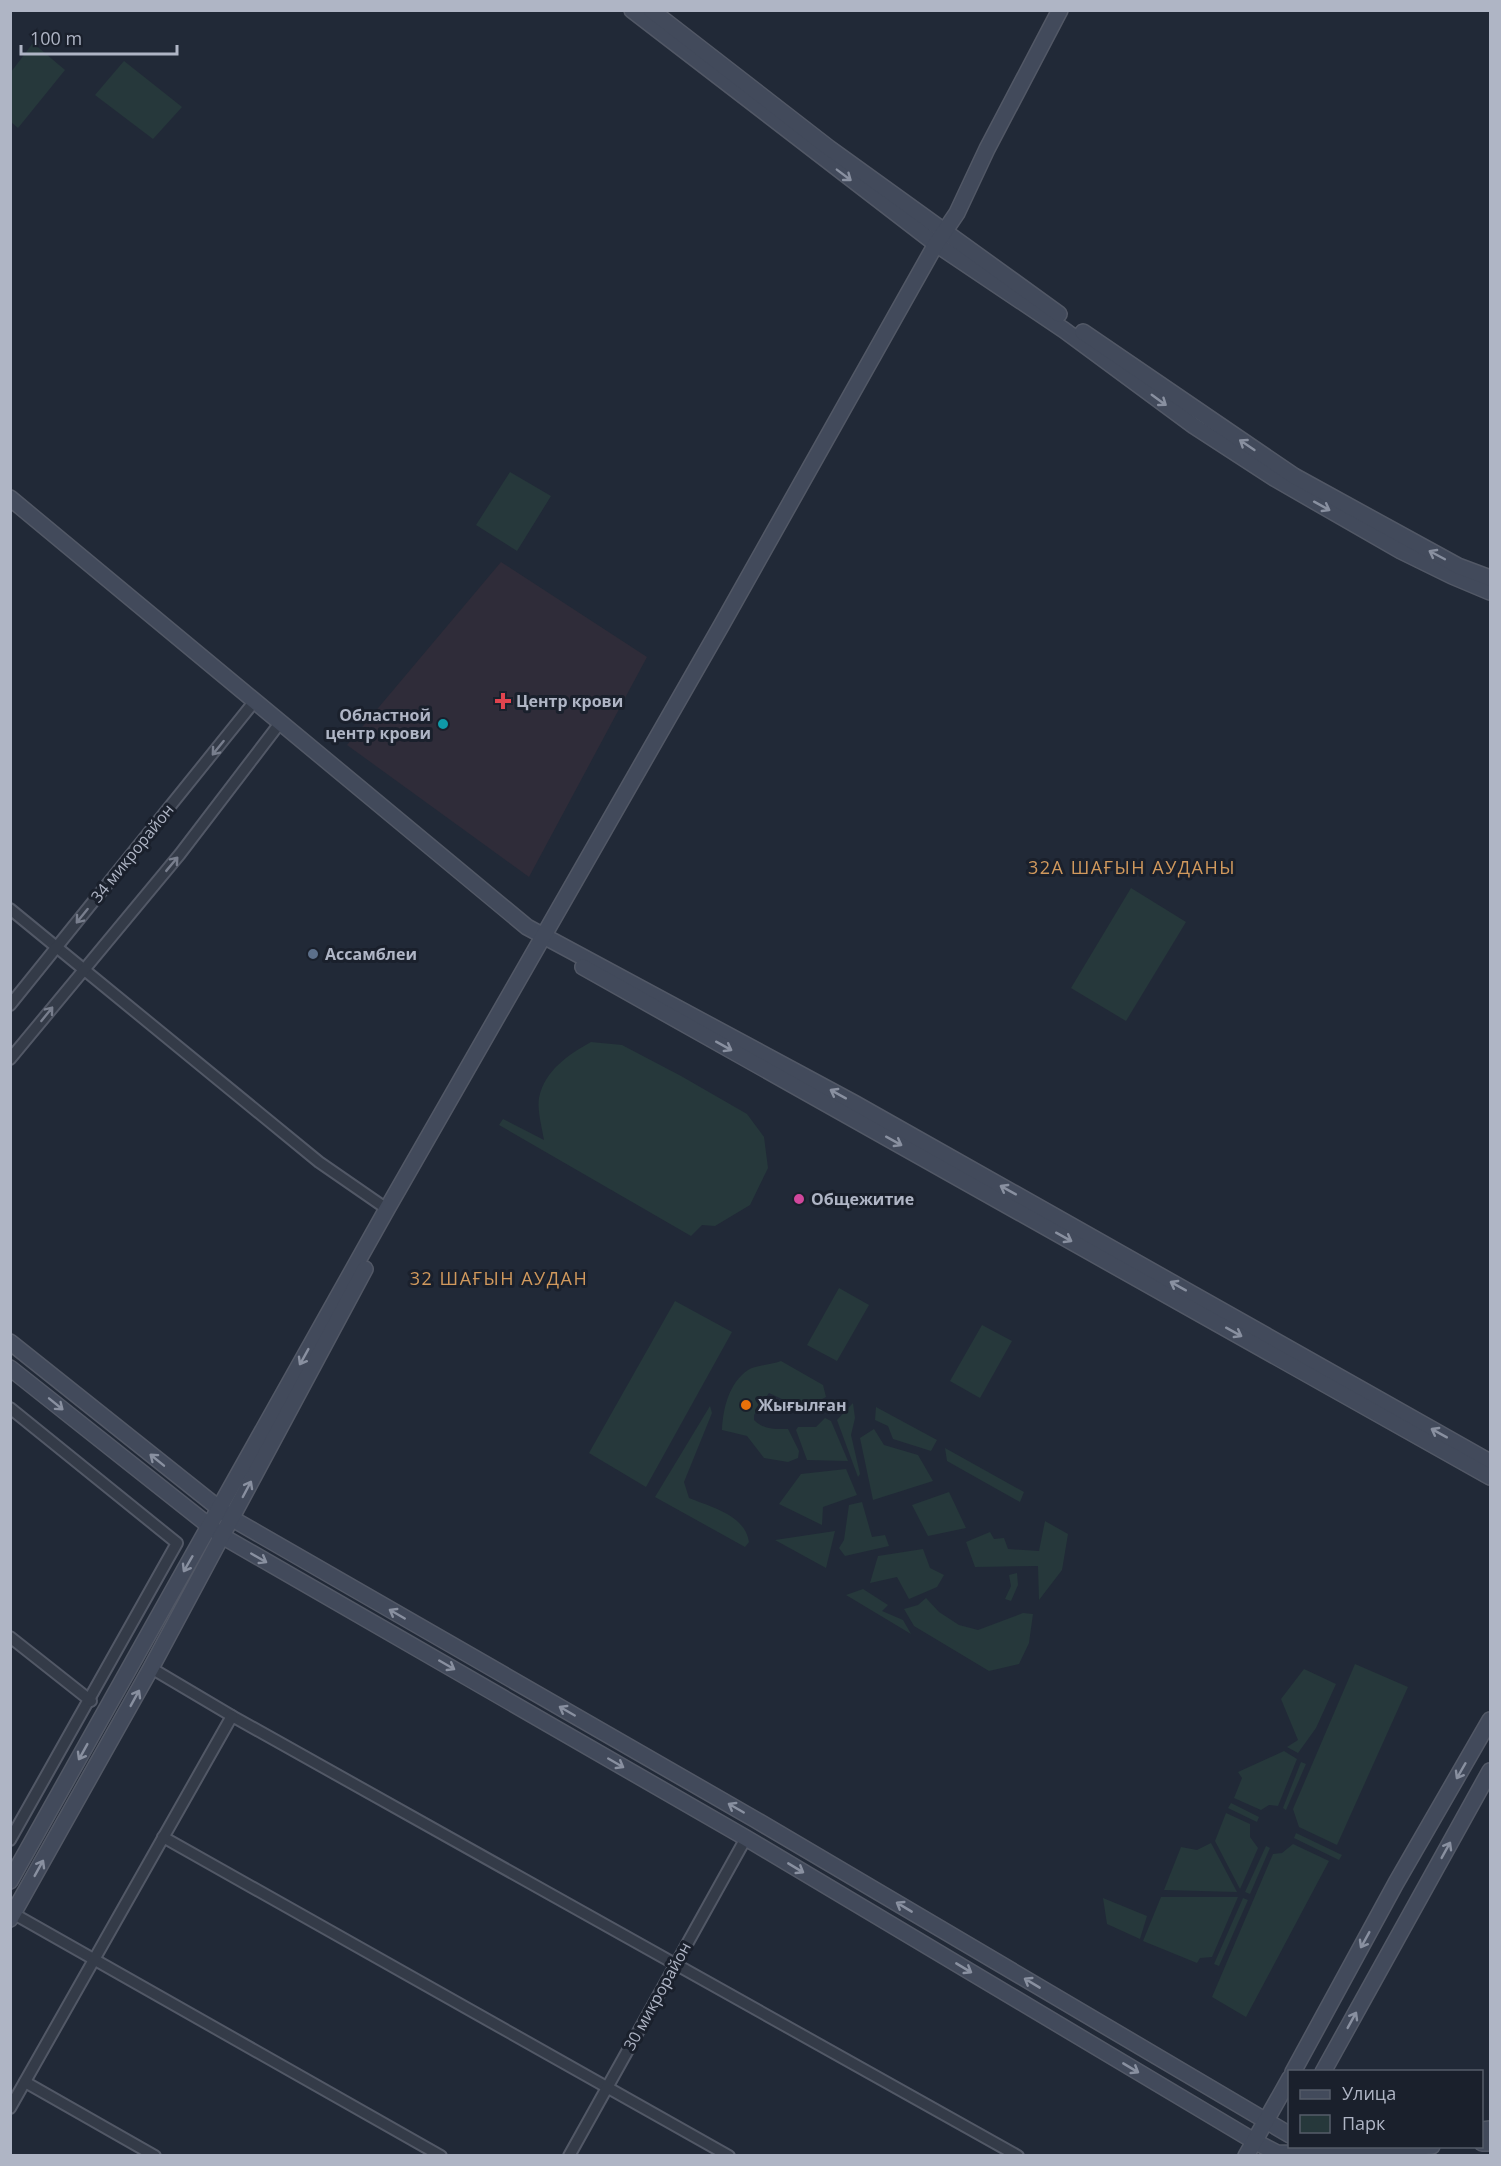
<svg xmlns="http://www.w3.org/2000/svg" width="1501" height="2166" font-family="'Open Sans',sans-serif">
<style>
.medical{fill:#2f2c39}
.green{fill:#26383b}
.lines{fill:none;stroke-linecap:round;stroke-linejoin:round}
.street-casing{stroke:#525866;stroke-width:14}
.secondary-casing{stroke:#525866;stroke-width:18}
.street{stroke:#343b48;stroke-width:10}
.secondary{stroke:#424a5b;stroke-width:15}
.oneway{stroke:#8990a0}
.oneway2{stroke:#787e8d}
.health-dot{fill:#e0444e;stroke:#1a202c;stroke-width:2}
.culture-dot{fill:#0f9aa8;stroke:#1a202c;stroke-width:2}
.service-dot{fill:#5c6f8a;stroke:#1a202c;stroke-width:2}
.hotel-dot{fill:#d1479c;stroke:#1a202c;stroke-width:2}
.food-dot{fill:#e8710a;stroke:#1a202c;stroke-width:2}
.labels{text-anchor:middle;stroke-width:6;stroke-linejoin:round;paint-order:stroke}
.poi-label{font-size:16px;font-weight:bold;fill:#afb5c5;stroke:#1a202c;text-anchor:start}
.street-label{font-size:16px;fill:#afb5c5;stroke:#1a202c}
.neighbourhood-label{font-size:18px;letter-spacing:1.5px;fill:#d1995d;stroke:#1a202c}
</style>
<rect width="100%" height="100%" fill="#212937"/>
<!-- medical -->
<path class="medical" d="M 501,562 L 647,657 L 529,877 L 347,745 Z"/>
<!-- green -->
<g class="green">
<path d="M 33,43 L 65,70 L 18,128 L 11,122 L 11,72 Z"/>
<path d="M 124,61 L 182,107 L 153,139 L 95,95 Z"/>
<path d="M 510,472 L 551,496 L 517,551 L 476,525 Z"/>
<path d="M 1131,888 L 1186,922 L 1126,1021 L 1071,988 Z"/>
<path d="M 591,1042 L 622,1045 L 681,1076 L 747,1114 L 764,1137 L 768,1168 L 750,1205 L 715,1226 L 702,1225 L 691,1236 L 499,1125 L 503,1119 L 544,1140 C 542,1127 537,1110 539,1098 C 545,1070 568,1055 591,1042 Z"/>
<path d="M 839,1288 L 869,1305 L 837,1361 L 807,1345 Z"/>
<path d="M 675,1301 L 732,1332 L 646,1487 L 589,1453 Z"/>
<path d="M 982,1325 L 1012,1341 L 980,1398 L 950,1381 Z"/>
<path d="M 781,1361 L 823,1385 L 826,1397 L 803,1409 L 769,1393 L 754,1415 L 754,1420 C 764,1430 775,1429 788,1429 L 799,1451 L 798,1458 L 788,1462 L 764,1458 L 747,1436 L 722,1430 C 723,1408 729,1383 748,1370 C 756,1365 771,1365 781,1361 Z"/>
<path d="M 853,1403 L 855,1418 L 851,1435 L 860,1474 L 858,1477 L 837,1420 Z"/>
<path d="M 710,1406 L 712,1413 L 684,1482 L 689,1498 C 711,1507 745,1515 749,1542 L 745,1547 L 655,1497 Z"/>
<path d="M 876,1407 L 937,1440 L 931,1451 L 893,1439 L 888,1426 L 875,1420 Z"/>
<path d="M 825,1418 L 831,1421 L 848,1461 L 807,1460 L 796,1430 L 798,1427 L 816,1427 Z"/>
<path d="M 874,1429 L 884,1445 L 918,1455 L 933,1481 L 873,1500 L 860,1438 Z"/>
<path d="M 945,1448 L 1024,1492 L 1020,1502 L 947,1461 Z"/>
<path d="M 846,1469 L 857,1495 L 823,1507 L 822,1525 L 779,1504 L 801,1474 Z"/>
<path d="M 949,1492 L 966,1528 L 928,1536 L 912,1505 Z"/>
<path d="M 862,1502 L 872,1537 L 885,1535 L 889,1546 L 845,1556 L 839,1548 L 844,1540 L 849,1505 Z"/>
<path d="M 1045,1521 L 1068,1534 L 1062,1570 L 1039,1600 L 1038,1566 L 975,1567 L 966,1542 L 990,1532 L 994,1539 L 1004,1538 L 1008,1549 L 1039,1551 Z"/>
<path d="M 835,1531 L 826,1568 L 775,1540 Z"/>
<path d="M 923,1549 L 930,1568 L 944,1575 L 937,1587 L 909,1599 L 897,1577 L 870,1583 L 878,1556 Z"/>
<path d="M 1017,1573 L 1018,1585 L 1011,1601 L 1005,1599 L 1011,1586 L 1009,1575 Z"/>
<path d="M 863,1589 L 888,1605 L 882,1611 L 903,1620 L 911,1634 L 846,1595 Z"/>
<path d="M 926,1598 L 939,1612 L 959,1625 L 978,1630 L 1023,1613 L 1033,1614 L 1029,1643 L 1019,1664 L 989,1671 L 914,1626 L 904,1609 L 918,1605 Z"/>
<path d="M 1355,1664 L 1408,1687 L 1337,1845 L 1299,1827 L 1293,1809 Z"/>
<path d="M 1304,1669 L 1336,1684 L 1316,1728 L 1298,1753 L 1287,1747 L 1298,1740 L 1281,1699 Z"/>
<path d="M 1284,1751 L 1297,1759 L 1278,1806 L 1269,1805 L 1261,1810 L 1234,1798 L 1242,1778 L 1238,1772 Z"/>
<path d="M 1301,1762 L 1306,1764 L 1286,1810 L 1283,1808 Z"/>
<path d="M 1231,1803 L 1259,1817 L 1257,1822 L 1228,1808 Z"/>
<path d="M 1226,1813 L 1250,1824 L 1250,1837 L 1258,1848 L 1240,1889 L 1215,1841 Z"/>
<path d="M 1296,1833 L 1342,1855 L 1339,1860 L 1294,1838 Z"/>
<path d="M 1211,1843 L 1237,1892 L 1164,1890 L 1181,1847 L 1197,1850 Z"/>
<path d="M 1293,1844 L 1329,1861 L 1246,2017 L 1212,1997 L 1273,1854 L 1282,1853 Z"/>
<path d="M 1266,1846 L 1270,1848 L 1250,1894 L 1245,1892 Z"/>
<path d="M 1161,1897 L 1238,1897 L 1212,1957 L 1200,1958 L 1197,1963 L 1143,1941 Z"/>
<path d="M 1103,1898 L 1147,1916 L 1140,1939 L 1107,1924 Z"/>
<path d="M 1243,1898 L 1248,1900 L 1219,1966 L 1214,1964 Z"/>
</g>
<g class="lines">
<defs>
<g id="street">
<path d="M 10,909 L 319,1162 L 387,1209"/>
<path d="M 10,1005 L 254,702"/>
<path d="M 10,1059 L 180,854 L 280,723"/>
<path d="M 10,1408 L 177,1543 L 10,1840"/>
<path d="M 10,1637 L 91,1701"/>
<path d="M 151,1668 L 232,1716 L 1018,2156"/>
<path d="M 163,1837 L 729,2156"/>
<path d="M 14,1914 L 441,2156"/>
<path d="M 25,2082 L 155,2156"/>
<path d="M 10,2108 L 232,1716"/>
<path d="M 569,2156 L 746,1838"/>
</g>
<g id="secondary">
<path d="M 632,10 L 936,244 L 1064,330 L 1194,426 L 1274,478 L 1401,551 L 1452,576 L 1490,592"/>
<path d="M 651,10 L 829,148 L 1059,314"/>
<path d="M 1083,332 L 1294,476 L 1458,566 L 1490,578"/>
<path d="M 10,498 L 527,927 L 854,1103 L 1490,1462"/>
<path d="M 583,967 L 1490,1477"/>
<path d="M 10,1342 L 231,1518 L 756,1820 L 1290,2135"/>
<path d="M 10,1368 L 222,1536 L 746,1838 L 1254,2141 L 1277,2153 L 1314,2154 L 1432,2146"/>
<path d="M 10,1881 L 387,1209 L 721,626 L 936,244 L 957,213 L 987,149 L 1060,10"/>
<path d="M 10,1919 L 151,1668 L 365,1269"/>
<path d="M 1293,2072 L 1396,1883 L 1490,1720"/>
<path d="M 1323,2072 L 1490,1771"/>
<path d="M 1482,2130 L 1490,2129"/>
<path d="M 1482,2143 L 1490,2143"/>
<path d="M 1246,2156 L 1290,2078"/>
</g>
</defs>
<!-- street casing -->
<use href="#street" class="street-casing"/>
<!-- secondary casing -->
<use href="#secondary" class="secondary-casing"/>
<!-- street -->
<use href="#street" class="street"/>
<!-- secondary -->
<use href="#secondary" class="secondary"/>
</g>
<!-- one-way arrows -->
<defs><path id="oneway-shaft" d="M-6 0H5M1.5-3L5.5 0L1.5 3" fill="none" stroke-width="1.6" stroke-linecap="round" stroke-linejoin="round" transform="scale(1.5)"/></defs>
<g class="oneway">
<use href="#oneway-shaft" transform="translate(844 175) rotate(37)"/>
<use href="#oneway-shaft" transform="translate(1159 400) rotate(36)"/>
<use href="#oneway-shaft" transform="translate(1247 445) rotate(-146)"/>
<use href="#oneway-shaft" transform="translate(1322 506) rotate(29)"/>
<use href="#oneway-shaft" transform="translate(1437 555) rotate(-152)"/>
<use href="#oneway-shaft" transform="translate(724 1046) rotate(29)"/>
<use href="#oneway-shaft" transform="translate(838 1094) rotate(-151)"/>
<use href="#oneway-shaft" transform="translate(894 1141) rotate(29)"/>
<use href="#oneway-shaft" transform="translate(1008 1190) rotate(-151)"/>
<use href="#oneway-shaft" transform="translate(1064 1237) rotate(29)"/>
<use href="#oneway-shaft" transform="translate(1178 1286) rotate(-151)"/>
<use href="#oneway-shaft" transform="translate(1234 1332) rotate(29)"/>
<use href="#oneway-shaft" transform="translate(304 1357) rotate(119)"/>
<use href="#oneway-shaft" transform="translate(56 1404) rotate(39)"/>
<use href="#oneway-shaft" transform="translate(1439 1433) rotate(-151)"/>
<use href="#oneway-shaft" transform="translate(157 1460) rotate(-141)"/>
<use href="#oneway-shaft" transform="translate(247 1489) rotate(-62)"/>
<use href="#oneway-shaft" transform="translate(259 1558) rotate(30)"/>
<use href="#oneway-shaft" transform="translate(188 1564) rotate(120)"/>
<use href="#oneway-shaft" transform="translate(397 1614) rotate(-150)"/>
<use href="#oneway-shaft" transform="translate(447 1665) rotate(30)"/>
<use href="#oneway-shaft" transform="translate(135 1698) rotate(-61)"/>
<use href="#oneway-shaft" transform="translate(567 1711) rotate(-150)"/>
<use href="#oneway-shaft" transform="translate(83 1752) rotate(119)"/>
<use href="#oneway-shaft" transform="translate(616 1763) rotate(30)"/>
<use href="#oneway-shaft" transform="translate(1461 1771) rotate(120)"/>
<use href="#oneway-shaft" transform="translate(736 1808) rotate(-150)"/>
<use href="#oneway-shaft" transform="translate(1446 1850) rotate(-61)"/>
<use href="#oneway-shaft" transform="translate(39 1868) rotate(-61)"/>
<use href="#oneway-shaft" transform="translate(796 1868) rotate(31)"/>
<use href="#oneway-shaft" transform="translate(904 1907) rotate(-149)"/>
<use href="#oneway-shaft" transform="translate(1365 1940) rotate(119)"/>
<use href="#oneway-shaft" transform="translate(964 1968) rotate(31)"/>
<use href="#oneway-shaft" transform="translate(1032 1983) rotate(-149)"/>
<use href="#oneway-shaft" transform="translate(1352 2020) rotate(-61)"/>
<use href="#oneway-shaft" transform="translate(1131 2068) rotate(31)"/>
</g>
<g class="oneway2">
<use href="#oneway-shaft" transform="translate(218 748) rotate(129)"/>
<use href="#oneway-shaft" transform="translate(172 864) rotate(-50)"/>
<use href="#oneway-shaft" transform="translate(82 916) rotate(129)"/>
<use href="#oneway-shaft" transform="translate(47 1014) rotate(-51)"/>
</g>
<!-- markers -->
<path class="health-dot" d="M500 692h6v6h6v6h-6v6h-6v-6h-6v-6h6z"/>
<circle class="culture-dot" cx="443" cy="724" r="6"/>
<circle class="service-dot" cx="313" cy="954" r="6"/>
<circle class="hotel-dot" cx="799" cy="1199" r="6"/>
<circle class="food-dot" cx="746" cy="1405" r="6"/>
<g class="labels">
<!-- poi labels -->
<g class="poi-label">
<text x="516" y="707">Центр крови</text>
<text x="431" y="721" text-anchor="end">Областной<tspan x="431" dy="18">центр крови</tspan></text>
<text x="325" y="960">Ассамблеи</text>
<text x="811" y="1205">Общежитие</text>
<text x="758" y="1411">Жығылған</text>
</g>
<!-- street labels -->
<g class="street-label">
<text transform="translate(132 853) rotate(-51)" y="6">34 микрорайон</text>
<text transform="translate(657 1996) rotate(-61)" y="6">30 микрорайон</text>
</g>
<!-- neighbourhood labels -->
<g class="neighbourhood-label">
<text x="1132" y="874">32А ШАҒЫН АУДАНЫ</text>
<text x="499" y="1285">32 ШАҒЫН АУДАН</text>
</g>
</g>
<!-- border -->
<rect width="1501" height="2166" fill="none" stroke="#afb5c5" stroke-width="24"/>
<!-- legend -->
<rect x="1288" y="2070" width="195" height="78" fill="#1a202c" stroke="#565c69" stroke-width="1.5"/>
<rect x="1300" y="2090" width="30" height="9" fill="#424a5b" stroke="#565c69" stroke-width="1.5"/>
<text x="1342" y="2100" font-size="18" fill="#afb5c5">Улица</text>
<rect x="1300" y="2115" width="30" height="18" fill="#26383b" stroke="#565c69" stroke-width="1.5"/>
<text x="1342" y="2130" font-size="18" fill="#afb5c5">Парк</text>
<!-- scale -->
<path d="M21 45v9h156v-9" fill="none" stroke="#afb5c5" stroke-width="3"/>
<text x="30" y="45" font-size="18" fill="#afb5c5" stroke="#1a202c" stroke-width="4.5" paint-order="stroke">100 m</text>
</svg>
